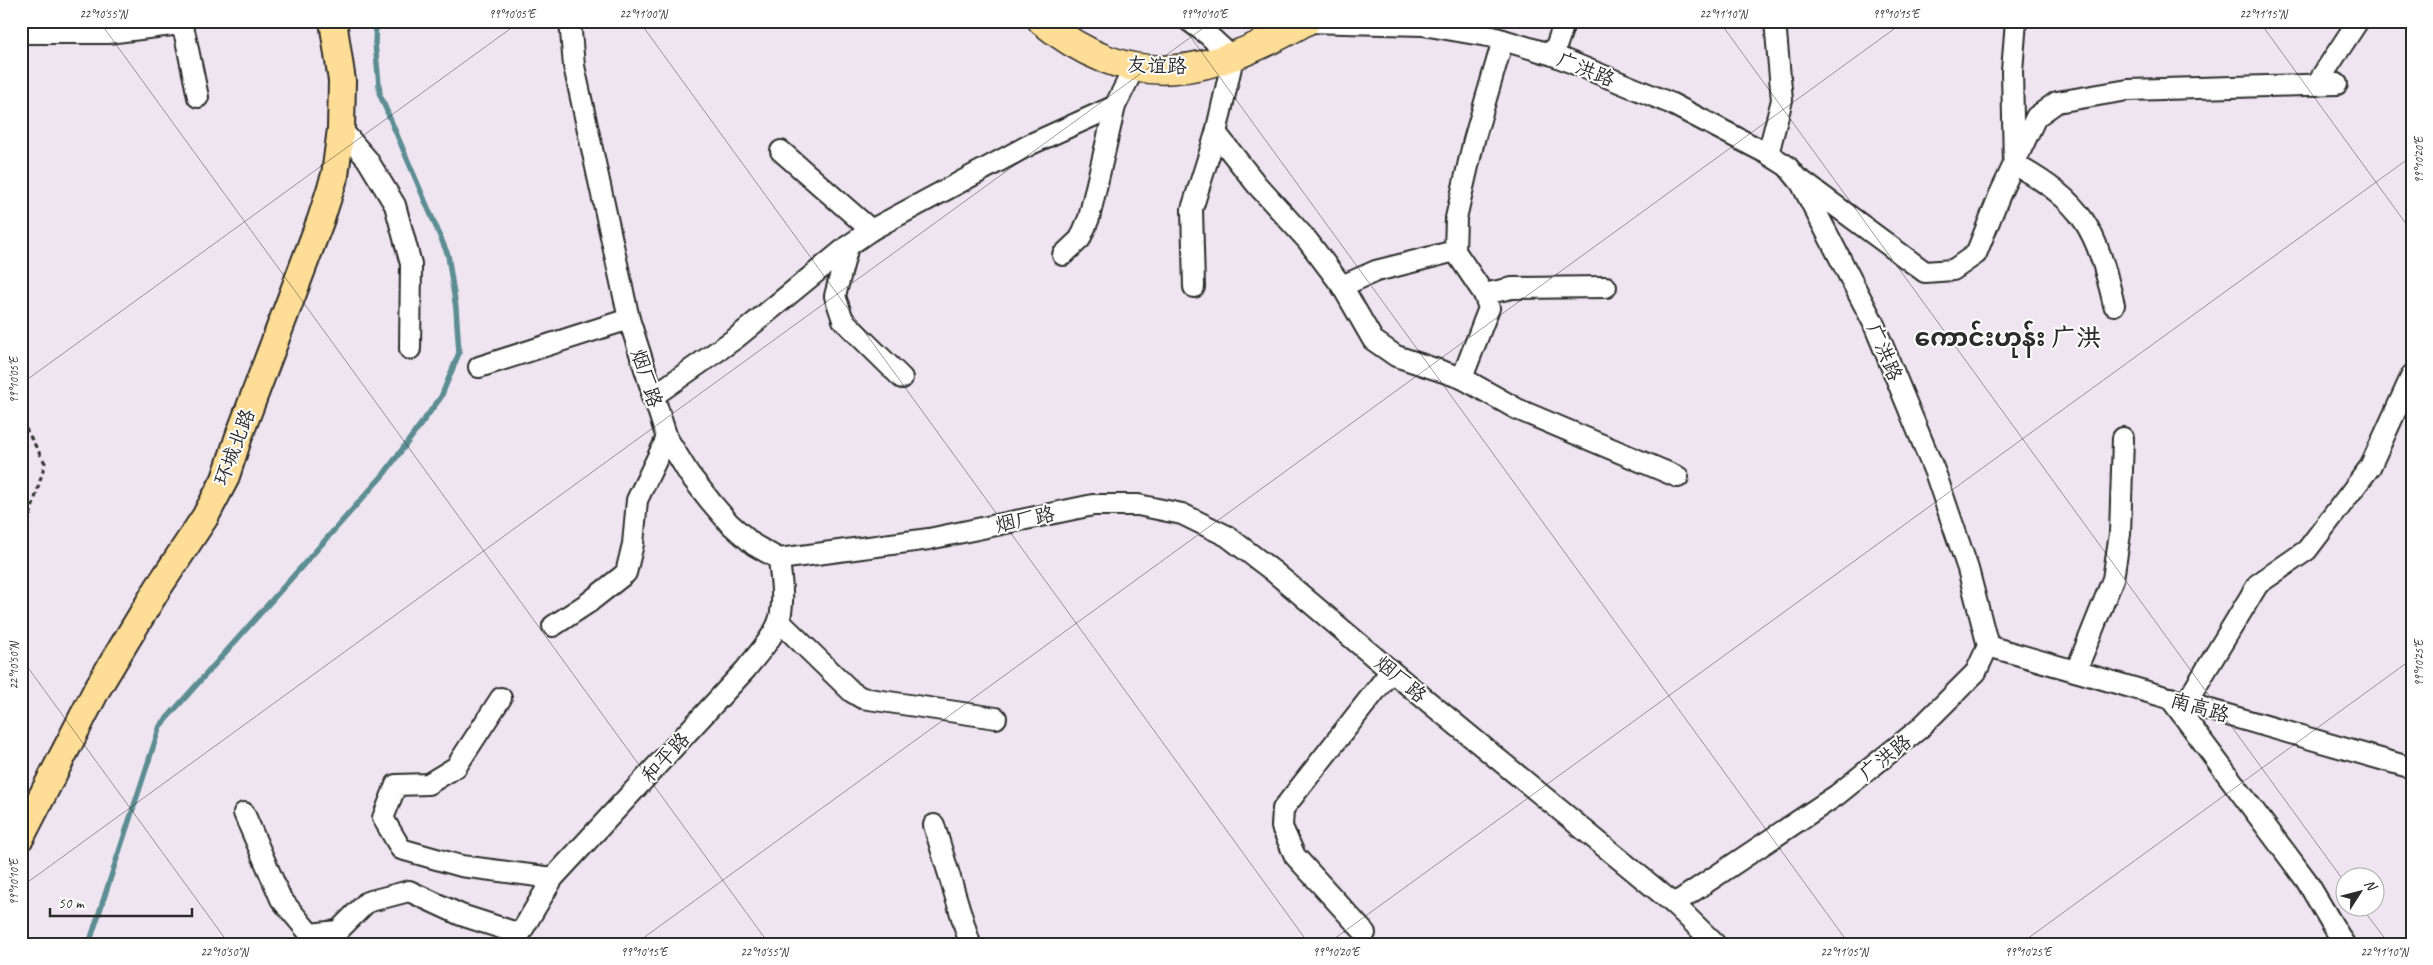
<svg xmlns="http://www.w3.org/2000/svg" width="2433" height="965" font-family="Caveat,'LXGW WenKai TC','Noto Sans Myanmar',sans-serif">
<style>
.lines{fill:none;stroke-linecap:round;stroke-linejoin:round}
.stream{stroke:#5c8d92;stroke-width:5.5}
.minor-casing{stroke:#2b2b2b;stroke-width:24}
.major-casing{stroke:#2b2b2b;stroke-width:30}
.highway-casing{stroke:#2b2b2b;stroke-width:31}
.path{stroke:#2b2b2b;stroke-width:3;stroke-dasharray:5 4;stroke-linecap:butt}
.minor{stroke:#fff;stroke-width:20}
.major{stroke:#fede96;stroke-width:26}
.highway{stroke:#fede96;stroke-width:28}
.ticks{fill:none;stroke:#2b2b2b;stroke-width:1;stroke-opacity:0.45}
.labels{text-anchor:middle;stroke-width:4;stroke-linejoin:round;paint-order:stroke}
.street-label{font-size:20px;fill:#2b2b2b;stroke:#fff}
.district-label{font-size:25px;font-weight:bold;fill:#2b2b2b;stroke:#fff}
.neatline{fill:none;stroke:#2b2b2b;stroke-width:2}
.ticks-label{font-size:12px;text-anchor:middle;fill:#2b2b2b}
</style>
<rect width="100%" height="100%" fill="#efe5f1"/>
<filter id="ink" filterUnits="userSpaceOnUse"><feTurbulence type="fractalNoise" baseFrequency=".02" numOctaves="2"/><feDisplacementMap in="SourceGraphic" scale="10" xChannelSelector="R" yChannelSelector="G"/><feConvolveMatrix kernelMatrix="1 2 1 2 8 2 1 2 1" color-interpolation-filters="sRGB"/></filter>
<g filter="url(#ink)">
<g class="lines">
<!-- stream -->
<path class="stream" d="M 89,944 L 160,726 L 384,474 L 441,397 L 459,353 L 456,308 L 448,255 L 380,95 L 375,43 L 376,21"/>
<defs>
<g id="minor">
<path d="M 570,21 L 574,66 L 629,319 L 667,438 L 689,474 L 711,502 L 729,523 L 754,545 L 779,559 L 929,539 L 1093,505 L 1138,505 L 1182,514 L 1227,536 L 1273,571 L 1391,671 L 1674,904 L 1715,944"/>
<path d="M 1189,21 L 1207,34 L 1233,58 L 1216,133 L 1192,209 L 1194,287"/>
<path d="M 2016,21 L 2012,71 L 2014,164 C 2084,203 2096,228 2114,305"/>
<path d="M 1305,22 L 1423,25 L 1493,37 L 1553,55 L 1670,103 L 1768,154 L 1787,166 L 1801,183 L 1873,322 L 1936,475 L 1968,569 L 1988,646 L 1976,672 L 1919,729 L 1837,795 L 1674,904"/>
<path d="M 21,33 L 108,33 L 180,24 L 185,35 L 198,97"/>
<path d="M 1503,40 L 1474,140 L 1456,218 L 1455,251 L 1484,294 L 1489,308 L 1462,378 L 1517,409 L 1678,477"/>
<path d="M 1553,55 L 1565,21"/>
<path d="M 2316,85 L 2358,21"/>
<path d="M 341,129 L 367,159 L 395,205 L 411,264 L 410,349"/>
<path d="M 1216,133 L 1257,185 L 1308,241 L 1342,286 L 1373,340 L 1396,356 L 1462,378"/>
<path d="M 781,151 L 871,230"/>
<path d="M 1768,154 L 1782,100 L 1775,21"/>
<path d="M 1802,181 L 1925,272 L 1953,270 L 1976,254 L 2000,194 L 2036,117 L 2057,102 L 2128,90 L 2337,84"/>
<path d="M 848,246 L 835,296 L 843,320 L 902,378"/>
<path d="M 1063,255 L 1080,239 L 1089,218 L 1115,106"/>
<path d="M 1342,286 L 1376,271 L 1455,251"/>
<path d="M 1484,294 L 1512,288 L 1606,287"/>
<path d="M 479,367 L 629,319"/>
<path d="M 652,397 L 736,338 L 848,246 L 871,230 L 1031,144 L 1115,106 L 1134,68"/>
<path d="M 779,621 L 852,692 L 862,698 L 996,718"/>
<path d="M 553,626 L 588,603 L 626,573 L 633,544 L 637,500 L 667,438"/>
<path d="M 1988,646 L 2412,768"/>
<path d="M 2076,671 L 2113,579 L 2120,534 L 2123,438"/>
<path d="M 501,698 L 456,767 L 428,784 L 396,785 L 383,818 L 401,849 L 461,866 L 553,878"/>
<path d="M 2170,698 L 2306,880 L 2344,944"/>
<path d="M 2186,703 L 2258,584 L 2307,550 L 2370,467 L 2412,375"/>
<path d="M 244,813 L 281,899 L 310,934 L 338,931 L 367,902 L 409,891 L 461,915 L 520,934"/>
<path d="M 934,825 L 970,944"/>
<path d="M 1365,933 L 1295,856 L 1282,827 L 1283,809 L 1391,671"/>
<path d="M 517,944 L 520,934 L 553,878 L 746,669 C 757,655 773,638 779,621 C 785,602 781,579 779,559"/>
</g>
<path id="major" d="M 21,837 L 97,689 L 158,588 L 205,517 L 225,479 L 239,436 L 321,219 L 335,175 L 341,129 L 342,81 L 333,21"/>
<path id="highway" d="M 1042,21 C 1133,96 1211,75 1306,21"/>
</defs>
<!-- minor casing -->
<use href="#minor" class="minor-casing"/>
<!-- major casing -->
<use href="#major" class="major-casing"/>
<!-- highway casing -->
<use href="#highway" class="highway-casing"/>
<!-- path -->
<path class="path" d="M 21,420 L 45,463 L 21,548"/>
<!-- minor -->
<use href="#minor" class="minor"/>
<!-- major -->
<use href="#major" class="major"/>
<!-- highway -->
<use href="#highway" class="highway"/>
</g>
</g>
<!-- ticks -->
<path class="ticks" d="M 99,21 L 769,944M 639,21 L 1309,944M 1179,21 L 1849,944M 1719,21 L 2346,884M 2259,21 L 2412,232M 21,384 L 521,21M 21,658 L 229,944M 21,887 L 1213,21M 2362,908 L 2389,944M 635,944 L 1905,21M 1327,944 L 2412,156M 2020,944 L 2412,659"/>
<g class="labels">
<!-- street labels -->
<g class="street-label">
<text transform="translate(1157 65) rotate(2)" y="7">友谊路</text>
<text transform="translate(1586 69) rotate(22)" y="7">广洪路</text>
<text transform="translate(1885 352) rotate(67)" y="7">广洪路</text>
<text transform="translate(647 378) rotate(72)" y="7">烟厂路</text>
<text transform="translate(234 447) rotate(-69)" y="7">环城北路</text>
<text transform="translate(1025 519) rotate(-12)" y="7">烟厂路</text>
<text transform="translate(1401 679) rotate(40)" y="7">烟厂路</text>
<text transform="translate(2200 707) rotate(16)" y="7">南高路</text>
<text transform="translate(665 757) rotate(-47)" y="7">和平路</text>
<text transform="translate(1885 757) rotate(-39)" y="7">广洪路</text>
</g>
<!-- district labels -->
<g class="district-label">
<text x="2008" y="346">ကောင်းဟုန်း 广洪</text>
</g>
</g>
<!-- margin -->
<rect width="2433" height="965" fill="none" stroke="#fff" stroke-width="55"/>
<!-- north arrow -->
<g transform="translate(2360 892) rotate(54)"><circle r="24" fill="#ffffff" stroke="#aaaaaa"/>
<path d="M0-4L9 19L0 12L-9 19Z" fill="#2b2b2b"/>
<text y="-8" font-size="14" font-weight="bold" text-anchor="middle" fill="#2b2b2b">N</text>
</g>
<!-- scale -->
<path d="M50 908v8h142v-8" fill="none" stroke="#2b2b2b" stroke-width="2.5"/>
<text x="58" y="908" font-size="15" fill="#2b2b2b" stroke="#ffffff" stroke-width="4" paint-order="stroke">50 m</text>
<rect x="28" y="28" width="2378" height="910" class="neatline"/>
<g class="ticks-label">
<text x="103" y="18">22°10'55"N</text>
<text x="512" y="18">99°10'05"E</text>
<text x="643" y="18">22°11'00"N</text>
<text x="1204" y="18">99°10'10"E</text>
<text x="1723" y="18">22°11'10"N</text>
<text x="1896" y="18">99°10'15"E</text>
<text x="2263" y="18">22°11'15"N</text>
<text transform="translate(2419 160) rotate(-90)" y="4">99°10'20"E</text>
<text transform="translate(14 380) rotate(-90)" y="4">99°10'05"E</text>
<text transform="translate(2419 663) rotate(-90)" y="4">99°10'25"E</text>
<text transform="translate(14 666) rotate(-90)" y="4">22°10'50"N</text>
<text transform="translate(14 882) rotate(-90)" y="4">99°10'10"E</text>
<text x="224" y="956">22°10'50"N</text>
<text x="644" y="956">99°10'15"E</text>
<text x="764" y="956">22°10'55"N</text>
<text x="1336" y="956">99°10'20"E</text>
<text x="1844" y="956">22°11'05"N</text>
<text x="2028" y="956">99°10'25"E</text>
<text x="2384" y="956">22°11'10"N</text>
</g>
</svg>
